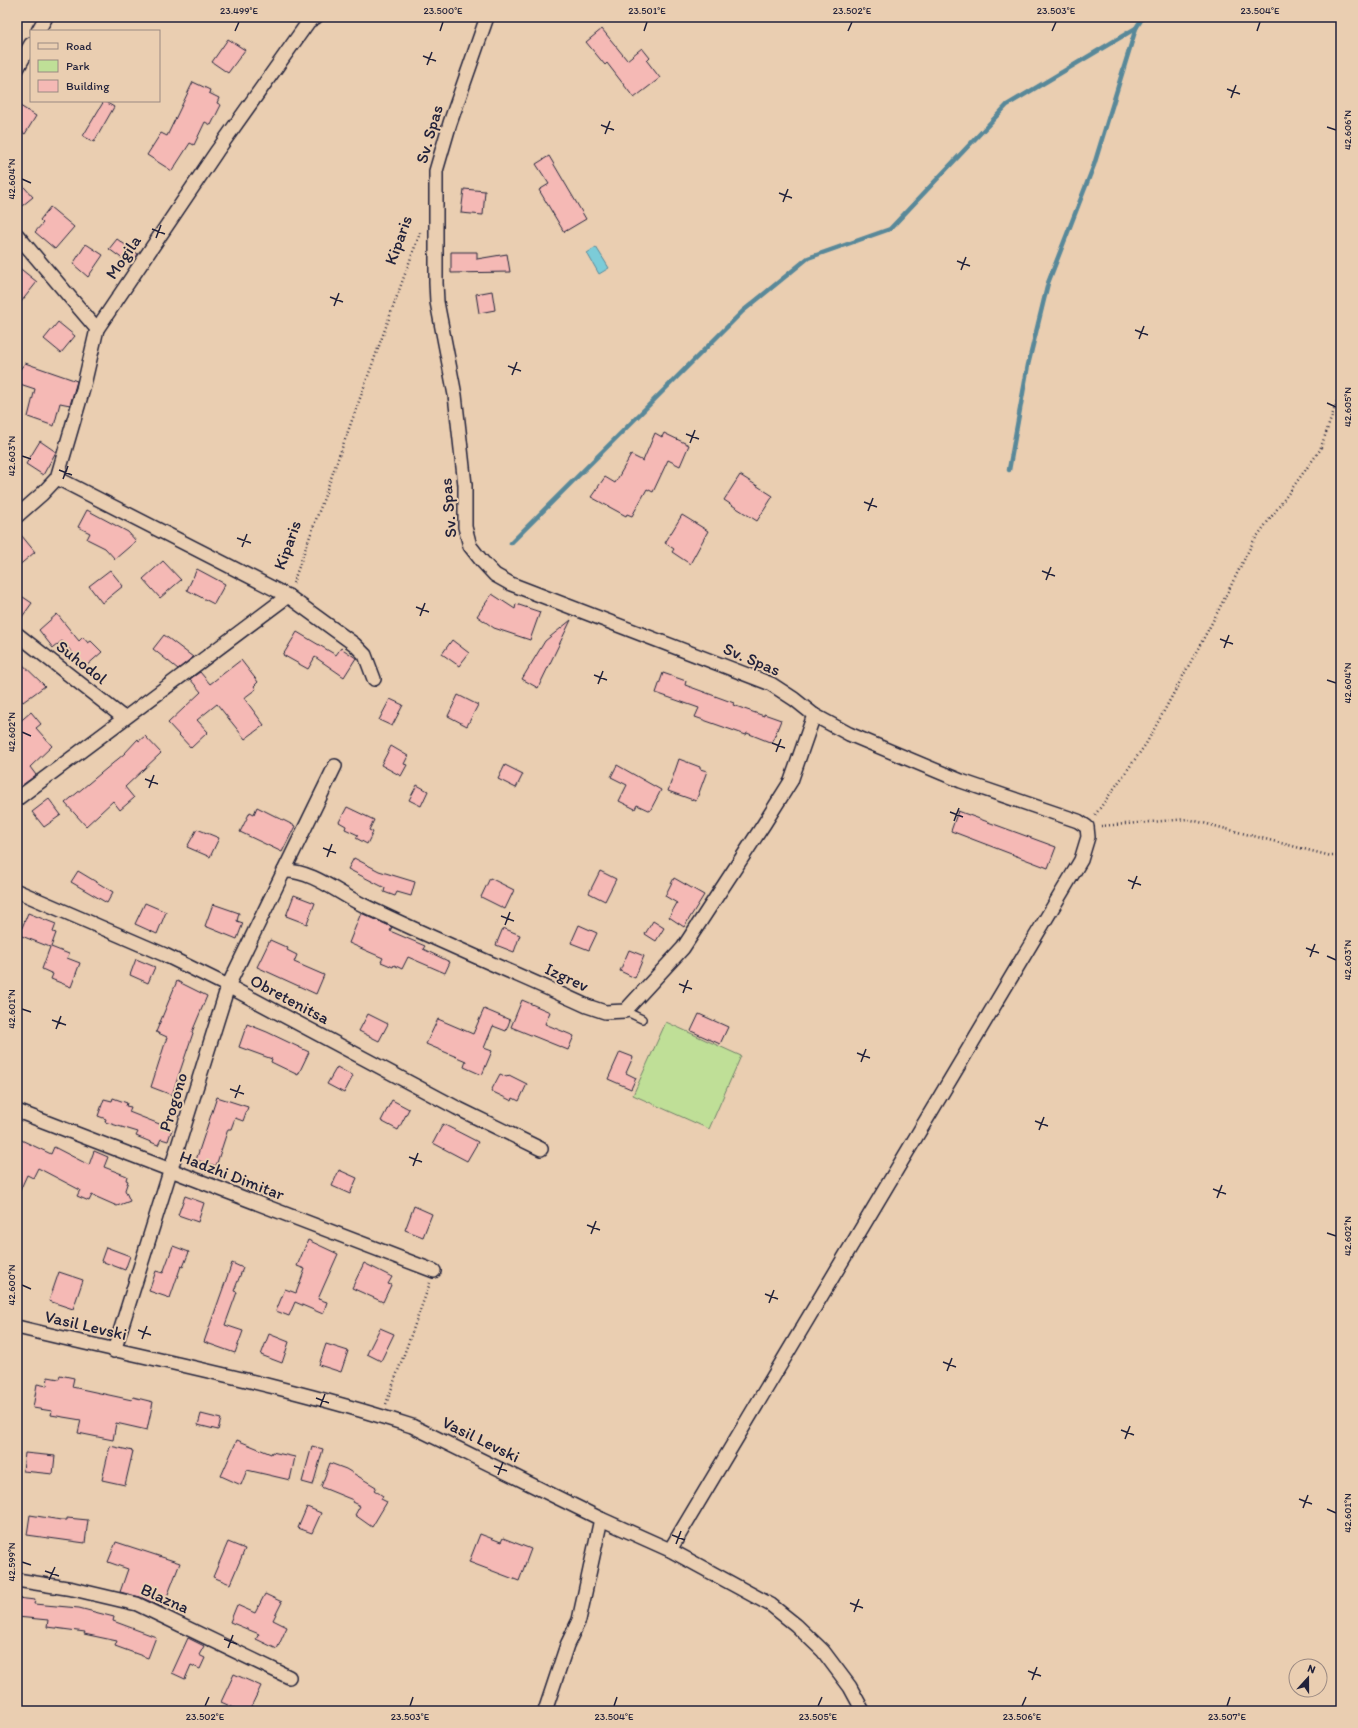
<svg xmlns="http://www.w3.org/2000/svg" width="1358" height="1728" font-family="Itim,sans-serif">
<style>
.green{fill:#bfdf97;stroke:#708069}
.water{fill:#7cccd8;stroke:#588899}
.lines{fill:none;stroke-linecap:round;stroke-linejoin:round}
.stream{stroke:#588899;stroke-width:4.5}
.building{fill:#f5b9b5;stroke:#22223b}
.service-casing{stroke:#22223b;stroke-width:10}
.minor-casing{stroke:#22223b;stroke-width:16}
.path{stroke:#22223b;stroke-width:2.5;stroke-dasharray:1 3;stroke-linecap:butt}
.service{stroke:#eaceb1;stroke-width:7}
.minor{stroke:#eaceb1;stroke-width:13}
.ticks{fill:none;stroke:#22223b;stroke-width:1.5}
.labels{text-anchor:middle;stroke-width:4;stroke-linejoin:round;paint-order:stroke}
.street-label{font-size:17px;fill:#22223b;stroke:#eaceb1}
.neatline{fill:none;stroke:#22223b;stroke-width:1.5}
.ticks-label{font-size:10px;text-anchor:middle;fill:#22223b}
</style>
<rect width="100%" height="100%" fill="#eaceb1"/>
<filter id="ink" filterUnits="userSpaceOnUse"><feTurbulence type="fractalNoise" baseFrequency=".025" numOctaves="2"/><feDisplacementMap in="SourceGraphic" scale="8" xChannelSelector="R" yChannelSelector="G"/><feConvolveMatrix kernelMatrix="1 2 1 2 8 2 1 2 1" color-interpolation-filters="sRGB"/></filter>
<g filter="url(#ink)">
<!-- green -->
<path class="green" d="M 666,1022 L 741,1056 L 709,1129 L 633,1095 Z"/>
<!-- water -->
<path class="water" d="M 596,247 L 609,268 L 599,274 L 587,253 Z"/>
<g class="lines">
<!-- stream -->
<g class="stream">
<path d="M 1009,470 L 1028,365 L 1048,283 L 1094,165 L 1136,28 L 1143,17"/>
<path d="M 511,543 L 743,311 L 808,258 L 890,229 L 1007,105 L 1136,28"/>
</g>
</g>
<!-- building -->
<g class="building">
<path d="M 602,29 L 627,60 L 642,48 L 650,58 L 647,61 L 660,78 L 634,98 L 607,63 L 605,65 L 586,42 Z"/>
<path d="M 228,39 L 245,50 L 228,73 L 212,62 Z"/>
<path d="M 193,82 L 210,90 L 209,93 L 219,98 L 217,103 L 221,105 L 211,125 L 205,122 L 194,145 L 190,143 L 172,171 L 147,155 L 161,133 L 167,136 Z"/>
<path d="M 104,101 L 114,107 L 94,142 L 83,136 Z"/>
<path d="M 17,104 L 36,116 L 25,134 L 17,129 Z"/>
<path d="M 549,156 L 586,219 L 564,232 L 539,190 L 549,184 L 536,164 Z"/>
<path d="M 17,179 L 33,197 L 17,210 Z"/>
<path d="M 464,189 L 485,191 L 483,215 L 461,213 Z"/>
<path d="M 50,207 L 74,227 L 55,249 L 35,232 L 43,223 L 40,220 Z"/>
<path d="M 117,239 L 138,254 L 131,265 L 109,249 Z"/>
<path d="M 86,244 L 103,255 L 88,277 L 73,264 Z"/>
<path d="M 451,252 L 477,252 L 477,259 L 507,254 L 510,272 L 451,273 Z"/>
<path d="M 17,266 L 37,282 L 17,307 Z"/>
<path d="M 492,291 L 495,310 L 479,313 L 476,294 Z"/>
<path d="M 58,322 L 75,336 L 61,353 L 44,339 Z"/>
<path d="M 25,363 L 77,381 L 70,405 L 60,403 L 54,426 L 28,417 L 35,389 L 17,383 L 17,373 Z"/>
<path d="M 655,433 L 662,437 L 664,433 L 689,445 L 680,466 L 668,460 L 653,492 L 647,489 L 632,516 L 627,514 L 626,516 L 591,497 L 605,477 L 615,483 L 631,455 L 643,461 Z"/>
<path d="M 40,441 L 56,452 L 43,475 L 26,464 Z"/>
<path d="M 740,475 L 773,496 L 757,521 L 724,500 Z"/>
<path d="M 87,510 L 128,532 L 136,541 L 115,559 L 105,548 L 87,539 L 90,533 L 78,527 Z"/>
<path d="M 682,515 L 708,531 L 690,564 L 672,552 L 674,549 L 665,543 Z"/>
<path d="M 17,530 L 35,552 L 17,567 Z"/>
<path d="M 163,561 L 181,580 L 160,598 L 143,579 Z"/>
<path d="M 197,569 L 225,584 L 214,604 L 187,590 Z"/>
<path d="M 110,570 L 123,586 L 102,603 L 89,586 Z"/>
<path d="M 17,593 L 32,603 L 17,624 Z"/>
<path d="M 492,594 L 515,609 L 516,604 L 540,612 L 530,640 L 494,628 L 477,616 Z"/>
<path d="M 57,614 L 79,641 L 83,637 L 88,643 L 91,641 L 102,652 L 85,667 L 62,641 L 53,648 L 39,630 Z"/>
<path d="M 571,620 L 538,688 L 522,679 L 545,641 Z"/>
<path d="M 297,632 L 336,655 L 341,648 L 356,658 L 344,677 L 315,657 L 308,669 L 283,655 Z"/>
<path d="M 164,635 L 193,657 L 178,669 L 153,649 Z"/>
<path d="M 452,640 L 469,653 L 459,666 L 442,654 Z"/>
<path d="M 17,659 L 45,686 L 23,702 L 17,695 Z"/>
<path d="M 241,660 L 258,682 L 254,686 L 256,689 L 244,698 L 264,725 L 245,739 L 217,704 L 197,720 L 208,732 L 191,748 L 168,723 L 201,692 L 190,679 L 200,672 L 210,684 Z"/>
<path d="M 663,673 L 686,681 L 685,685 L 734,703 L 733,705 L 764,716 L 764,714 L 781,720 L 772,743 L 747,733 L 746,735 L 695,717 L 699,708 L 656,693 Z"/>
<path d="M 458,695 L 478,705 L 467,726 L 448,716 Z"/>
<path d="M 390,699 L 403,705 L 392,726 L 379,720 Z"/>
<path d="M 31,712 L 41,724 L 36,728 L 52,746 L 30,767 L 36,775 L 17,789 L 17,724 Z"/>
<path d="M 145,736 L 161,753 L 125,787 L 134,798 L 120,810 L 113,801 L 86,826 L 65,803 L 124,754 L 138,739 L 139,741 Z"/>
<path d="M 391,746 L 408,756 L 404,764 L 407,765 L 401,776 L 381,765 Z"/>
<path d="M 679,759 L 700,767 L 700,769 L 707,771 L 696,801 L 668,791 Z"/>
<path d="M 505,765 L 523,774 L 516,788 L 498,779 Z"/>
<path d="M 617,765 L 661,790 L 650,811 L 637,805 L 635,809 L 619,801 L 627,785 L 611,777 Z"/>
<path d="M 417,785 L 428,791 L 421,806 L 409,800 Z"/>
<path d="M 49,799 L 61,815 L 44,827 L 32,812 Z"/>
<path d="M 257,807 L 295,826 L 282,852 L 240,832 L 250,812 L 254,814 Z"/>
<path d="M 347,807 L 374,820 L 369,830 L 373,832 L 367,844 L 356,838 L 358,835 L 345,829 L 346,826 L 339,822 Z"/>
<path d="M 958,811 L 1056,847 L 1048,868 L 951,831 Z"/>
<path d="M 197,829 L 219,838 L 210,857 L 187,847 Z"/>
<path d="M 354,858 L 379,871 L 415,882 L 411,896 L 397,892 L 395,896 L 384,892 L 385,888 L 348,869 Z"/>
<path d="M 78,871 L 113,892 L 107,903 L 71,882 Z"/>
<path d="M 600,871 L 616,879 L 605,901 L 589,893 Z"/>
<path d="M 490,878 L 514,890 L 505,909 L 481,897 Z"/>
<path d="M 674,878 L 704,895 L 684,927 L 669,917 L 677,903 L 665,896 Z"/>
<path d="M 294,895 L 315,903 L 307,924 L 286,916 Z"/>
<path d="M 145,903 L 166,912 L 157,934 L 135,924 Z"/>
<path d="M 213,904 L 239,913 L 237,921 L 243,923 L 237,939 L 205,926 Z"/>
<path d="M 28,913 L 56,924 L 53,932 L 56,933 L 51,947 L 69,954 L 67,958 L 80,963 L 71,987 L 51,979 L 53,974 L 42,969 L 50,947 L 19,935 Z"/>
<path d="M 361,913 L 392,927 L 390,931 L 425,946 L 423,949 L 450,962 L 445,973 L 408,957 L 402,969 L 394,965 L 393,967 L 381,962 L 383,958 L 349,943 Z"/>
<path d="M 653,921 L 664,928 L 656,941 L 645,934 Z"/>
<path d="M 579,925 L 597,933 L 589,950 L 571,943 Z"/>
<path d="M 503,928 L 520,935 L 514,952 L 496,945 Z"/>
<path d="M 270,940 L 288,948 L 287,950 L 297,955 L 294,962 L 324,975 L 316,994 L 257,967 Z"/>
<path d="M 629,950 L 644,956 L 635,978 L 620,971 Z"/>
<path d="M 136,959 L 155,967 L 148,983 L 130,975 Z"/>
<path d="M 177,981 L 207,996 L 192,1032 L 193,1033 L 172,1095 L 151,1087 L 167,1037 L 156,1032 Z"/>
<path d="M 522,1000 L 550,1012 L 545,1024 L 574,1036 L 568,1050 L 511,1027 Z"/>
<path d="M 484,1009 L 510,1020 L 506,1031 L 493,1026 L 484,1048 L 492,1051 L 482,1075 L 464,1067 L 466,1061 L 426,1044 L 438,1019 L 473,1034 Z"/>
<path d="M 368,1014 L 388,1024 L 379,1041 L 359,1031 Z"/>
<path d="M 699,1014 L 728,1027 L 720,1044 L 691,1031 Z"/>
<path d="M 247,1024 L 267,1032 L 309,1052 L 298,1075 L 271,1062 L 272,1059 L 239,1047 Z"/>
<path d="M 620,1052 L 633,1057 L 626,1073 L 636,1078 L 631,1089 L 608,1079 Z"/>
<path d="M 337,1067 L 353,1076 L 344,1093 L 327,1084 Z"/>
<path d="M 500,1074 L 507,1077 L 509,1075 L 527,1084 L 519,1101 L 513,1098 L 512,1101 L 491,1091 Z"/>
<path d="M 217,1097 L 248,1107 L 243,1121 L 235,1118 L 231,1129 L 228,1129 L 216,1166 L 196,1160 Z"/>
<path d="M 113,1098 L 127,1103 L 126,1106 L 131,1107 L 129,1112 L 172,1129 L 168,1141 L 161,1139 L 158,1145 L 136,1136 L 138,1132 L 105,1122 L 106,1119 L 98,1116 L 104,1099 L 112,1101 Z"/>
<path d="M 392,1100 L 409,1109 L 398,1130 L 381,1121 Z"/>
<path d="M 443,1124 L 478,1142 L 467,1161 L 433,1143 Z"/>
<path d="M 17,1138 L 51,1154 L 54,1147 L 89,1165 L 94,1151 L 108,1157 L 104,1167 L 127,1176 L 126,1180 L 128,1181 L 125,1190 L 130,1201 L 117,1206 L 92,1195 L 89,1201 L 77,1196 L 80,1190 L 38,1168 L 33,1178 L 27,1175 L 17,1197 Z"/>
<path d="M 339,1170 L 357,1178 L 350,1194 L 332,1186 Z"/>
<path d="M 185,1196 L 204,1203 L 198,1222 L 178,1215 Z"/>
<path d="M 414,1206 L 432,1214 L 423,1237 L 405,1230 Z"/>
<path d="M 308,1240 L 338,1254 L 318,1299 L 327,1302 L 323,1314 L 295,1302 L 289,1316 L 276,1311 L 285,1289 L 296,1293 L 305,1269 L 297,1266 Z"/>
<path d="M 173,1246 L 189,1252 L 183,1267 L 181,1266 L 170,1298 L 149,1291 L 156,1271 L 163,1273 Z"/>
<path d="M 106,1247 L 130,1256 L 125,1270 L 101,1261 Z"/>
<path d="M 232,1263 L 243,1268 L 234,1291 L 237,1292 L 225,1325 L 243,1331 L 235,1353 L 204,1342 Z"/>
<path d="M 364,1263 L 392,1277 L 388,1284 L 391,1285 L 383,1302 L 352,1288 Z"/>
<path d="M 59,1272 L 83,1280 L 73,1309 L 49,1301 Z"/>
<path d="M 380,1328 L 394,1334 L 381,1361 L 367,1354 Z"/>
<path d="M 269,1334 L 289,1342 L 282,1363 L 261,1355 Z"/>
<path d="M 326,1344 L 348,1351 L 341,1372 L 319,1365 Z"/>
<path d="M 60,1375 L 74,1378 L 72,1387 L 132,1400 L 133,1397 L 153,1402 L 147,1430 L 116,1423 L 113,1440 L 78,1433 L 81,1420 L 51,1415 L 52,1411 L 33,1408 L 37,1384 L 47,1386 L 48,1377 L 59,1379 Z"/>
<path d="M 201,1414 L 221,1419 L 218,1430 L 198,1425 Z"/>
<path d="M 237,1440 L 271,1454 L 272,1452 L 295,1457 L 290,1480 L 247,1470 L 241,1485 L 221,1476 Z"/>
<path d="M 110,1446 L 133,1451 L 125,1485 L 102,1480 Z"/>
<path d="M 312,1446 L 323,1449 L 313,1485 L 302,1482 Z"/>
<path d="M 25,1453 L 55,1456 L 53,1474 L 23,1471 Z"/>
<path d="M 330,1463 L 346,1469 L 376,1487 L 374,1490 L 383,1496 L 381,1499 L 387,1502 L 372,1527 L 355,1515 L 360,1506 L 352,1502 L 353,1500 L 321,1487 Z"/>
<path d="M 307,1507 L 321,1513 L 312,1533 L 298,1528 Z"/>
<path d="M 30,1515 L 61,1520 L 67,1520 L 67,1518 L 88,1520 L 85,1543 L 27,1535 Z"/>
<path d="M 480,1534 L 501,1542 L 503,1538 L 531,1549 L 519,1581 L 469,1562 Z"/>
<path d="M 116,1542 L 180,1563 L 163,1607 L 140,1597 L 120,1592 L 128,1569 L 108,1562 Z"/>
<path d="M 228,1542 L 245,1549 L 230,1584 L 213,1577 Z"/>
<path d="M 265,1594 L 282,1602 L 273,1620 L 287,1627 L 277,1649 L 256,1639 L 259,1634 L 230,1622 L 237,1605 L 255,1613 Z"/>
<path d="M 17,1598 L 35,1600 L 34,1604 L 79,1608 L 114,1617 L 113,1621 L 156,1637 L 148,1658 L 115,1646 L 117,1641 L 84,1634 L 85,1632 L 47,1627 L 48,1620 L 17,1617 Z"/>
<path d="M 188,1638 L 204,1646 L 199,1655 L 205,1658 L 200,1669 L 191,1665 L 185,1679 L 172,1673 Z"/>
<path d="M 234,1674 L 261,1686 L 249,1711 L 241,1711 L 221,1702 Z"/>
</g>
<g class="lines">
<defs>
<path id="service" d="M 625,1011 L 642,1019"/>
<g id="minor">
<path d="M 38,31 L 46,17"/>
<path d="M 17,69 L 31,44"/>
<path d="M 17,235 L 97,329"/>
<path d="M 57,478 L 288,596 L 354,644 L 365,655 L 374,679"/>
<path d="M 17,516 L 42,494 L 57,478 L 83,389 L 97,329 L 217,151 L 309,21 L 316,17"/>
<path d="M 17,634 L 124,718"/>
<path d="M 17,799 L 288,596"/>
<path d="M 284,871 C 312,870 339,894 363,905 C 437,941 513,972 587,1006 L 605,1012 L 625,1011 L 683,948 L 764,824 L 791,781 L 814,715 L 794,699 L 771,684 L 511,584 L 495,575 L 481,560 L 470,546 L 465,527 L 465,485 L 455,395 L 437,302 L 436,283 L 436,171 L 450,123 L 487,17"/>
<path d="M 17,891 L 165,955 L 228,986 L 457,1108 L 541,1149"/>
<path d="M 17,1111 L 434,1271"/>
<path d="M 17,1327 C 149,1359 283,1384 412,1426 L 601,1519 L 670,1550 L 771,1605 L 796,1625 L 823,1651 L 850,1687 L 863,1711"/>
<path d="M 114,1351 L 228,986 L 335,766"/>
<path d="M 670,1550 L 1081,860 L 1088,837 L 1087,827 L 1078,821 L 961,781 L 849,734 L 814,715"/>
<path d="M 17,1580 L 73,1589 L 137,1604 L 289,1677"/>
<path d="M 545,1711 L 567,1645 L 579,1620 L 601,1519"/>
</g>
</defs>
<!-- service casing -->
<use href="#service" class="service-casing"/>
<!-- minor casing -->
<use href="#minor" class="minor-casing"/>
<!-- path -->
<g class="path">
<path d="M 293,583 L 421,230"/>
<path d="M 1095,815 L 1146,744 L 1213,621 L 1253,542 L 1320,450 L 1341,390"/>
<path d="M 1101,826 L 1188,819 L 1331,856 L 1341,856"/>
<path d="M 386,1404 L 430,1283"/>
</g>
<!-- service -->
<use href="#service" class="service"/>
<!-- minor -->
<use href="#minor" class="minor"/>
</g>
</g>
<!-- ticks -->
<path class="ticks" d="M 235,31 L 239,22M 440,31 L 443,22M 644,31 L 647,22M 848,31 L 852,22M 1052,31 L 1056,22M 1257,31 L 1260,22M 423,56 L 436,61M 427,65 L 432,52M 1227,89 L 1240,94M 1231,98 L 1236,85M 601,125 L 614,130M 1327,127 L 1336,130M 605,134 L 610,121M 22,179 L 31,183M 779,193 L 792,198M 783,202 L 788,189M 152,229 L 165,234M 156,238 L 161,225M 957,261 L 970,266M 961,270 L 966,257M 330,297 L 343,302M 334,306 L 339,293M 1135,330 L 1148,335M 1139,339 L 1144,326M 508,366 L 521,371M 512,375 L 517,362M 1327,403 L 1336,407M 686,434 L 699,439M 690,443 L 695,430M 22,456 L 31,459M 59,470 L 72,475M 63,479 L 68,466M 864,502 L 877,507M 868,511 L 873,498M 237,538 L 251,543M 242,547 L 247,534M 1042,571 L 1055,576M 1046,580 L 1051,567M 416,607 L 429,612M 420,616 L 425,603M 1220,639 L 1233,644M 1224,648 L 1229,635M 594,675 L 607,680M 1327,680 L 1336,683M 598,684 L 603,671M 22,732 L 31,736M 772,743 L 785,748M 776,752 L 781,739M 145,779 L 158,784M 149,788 L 154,775M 950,812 L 963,817M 954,821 L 959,808M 323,848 L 336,853M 327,857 L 332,844M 1128,880 L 1141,885M 1132,889 L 1137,876M 501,916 L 514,921M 505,925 L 510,912M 1306,948 L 1319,953M 1327,956 L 1336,960M 1310,957 L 1315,944M 679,984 L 692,989M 683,993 L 688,980M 22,1009 L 31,1012M 52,1020 L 66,1025M 56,1029 L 61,1016M 857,1053 L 870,1058M 861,1062 L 866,1049M 230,1089 L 244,1094M 235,1098 L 240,1085M 1035,1121 L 1048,1126M 1039,1130 L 1044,1117M 409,1157 L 422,1162M 413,1166 L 418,1153M 1213,1189 L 1226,1194M 1217,1198 L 1222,1185M 587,1225 L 600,1230M 1327,1233 L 1336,1236M 591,1234 L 596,1221M 22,1285 L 31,1289M 765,1294 L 778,1299M 769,1303 L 774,1290M 138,1330 L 151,1335M 142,1339 L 147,1326M 943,1362 L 956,1367M 947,1371 L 952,1358M 316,1398 L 329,1403M 320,1407 L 325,1394M 1121,1430 L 1134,1435M 1125,1439 L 1130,1426M 494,1466 L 507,1471M 498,1475 L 503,1462M 1299,1499 L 1312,1504M 1303,1508 L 1308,1495M 1327,1509 L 1336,1513M 672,1535 L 685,1540M 676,1544 L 681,1531M 22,1562 L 31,1565M 45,1571 L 59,1576M 49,1580 L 55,1567M 850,1603 L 863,1608M 854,1612 L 859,1599M 224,1639 L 237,1644M 228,1648 L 233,1635M 1028,1671 L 1041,1676M 1032,1680 L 1037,1667M 205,1706 L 209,1697M 410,1706 L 413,1697M 614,1706 L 617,1697M 818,1706 L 822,1697M 1022,1706 L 1026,1697M 1227,1706 L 1230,1697"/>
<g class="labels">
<!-- street labels -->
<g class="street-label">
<text transform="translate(429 134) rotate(-74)" y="6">Sv. Spas</text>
<text transform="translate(398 240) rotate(-70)" y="6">Kiparis</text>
<text transform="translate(123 257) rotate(-56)" y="6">Mogila</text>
<text transform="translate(448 508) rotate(-95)" y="6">Sv. Spas</text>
<text transform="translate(287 545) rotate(-70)" y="6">Kiparis</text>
<text transform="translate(752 659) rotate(23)" y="6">Sv. Spas</text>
<text transform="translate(82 662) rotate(38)" y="6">Suhodol</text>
<text transform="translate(567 977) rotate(25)" y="6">Izgrev</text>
<text transform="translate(290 999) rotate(28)" y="6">Obretenitsa</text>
<text transform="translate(173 1102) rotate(-73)" y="6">Progono</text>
<text transform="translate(232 1175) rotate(21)" y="6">Hadzhi Dimitar</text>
<text transform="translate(86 1325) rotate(13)" y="6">Vasil Levski</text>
<text transform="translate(481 1439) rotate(26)" y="6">Vasil Levski</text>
<text transform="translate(165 1598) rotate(24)" y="6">Blazna</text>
</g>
</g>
<!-- margin -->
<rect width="1358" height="1728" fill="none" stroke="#eaceb1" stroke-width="44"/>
<!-- legend -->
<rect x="30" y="30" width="130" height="72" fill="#eaceb1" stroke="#9a8982"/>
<rect x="38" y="43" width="20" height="6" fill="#eaceb1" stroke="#9a8982"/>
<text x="66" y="50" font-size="12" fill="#22223b">Road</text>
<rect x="38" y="60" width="20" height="12" fill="#bfdf97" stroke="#9a8982"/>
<text x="66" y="70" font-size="12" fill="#22223b">Park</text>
<rect x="38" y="80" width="20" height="12" fill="#f5b9b5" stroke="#9a8982"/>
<text x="66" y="90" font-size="12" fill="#22223b">Building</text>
<!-- north arrow -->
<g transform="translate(1308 1678) rotate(21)"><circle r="19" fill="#eaceb1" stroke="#9a8982"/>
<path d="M0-3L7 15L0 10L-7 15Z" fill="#22223b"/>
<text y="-6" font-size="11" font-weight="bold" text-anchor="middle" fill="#22223b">N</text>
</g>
<rect x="22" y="22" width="1314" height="1684" class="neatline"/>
<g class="ticks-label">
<text x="239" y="14">23.499°E</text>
<text x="443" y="14">23.500°E</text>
<text x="647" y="14">23.501°E</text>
<text x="852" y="14">23.502°E</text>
<text x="1056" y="14">23.503°E</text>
<text x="1260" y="14">23.504°E</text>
<text transform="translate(1347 130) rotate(-90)" y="4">42.606°N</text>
<text transform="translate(11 179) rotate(-90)" y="4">42.604°N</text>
<text transform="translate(1347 407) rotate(-90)" y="4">42.605°N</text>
<text transform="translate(11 456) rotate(-90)" y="4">42.603°N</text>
<text transform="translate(1347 683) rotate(-90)" y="4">42.604°N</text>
<text transform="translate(11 732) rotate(-90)" y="4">42.602°N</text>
<text transform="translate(1347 960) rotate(-90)" y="4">42.603°N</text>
<text transform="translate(11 1009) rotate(-90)" y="4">42.601°N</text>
<text transform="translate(1347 1236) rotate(-90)" y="4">42.602°N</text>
<text transform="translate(11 1285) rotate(-90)" y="4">42.600°N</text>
<text transform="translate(1347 1513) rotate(-90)" y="4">42.601°N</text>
<text transform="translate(11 1562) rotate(-90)" y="4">42.599°N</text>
<text x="205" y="1720">23.502°E</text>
<text x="410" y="1720">23.503°E</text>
<text x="614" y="1720">23.504°E</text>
<text x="818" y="1720">23.505°E</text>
<text x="1022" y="1720">23.506°E</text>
<text x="1227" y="1720">23.507°E</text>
</g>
</svg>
